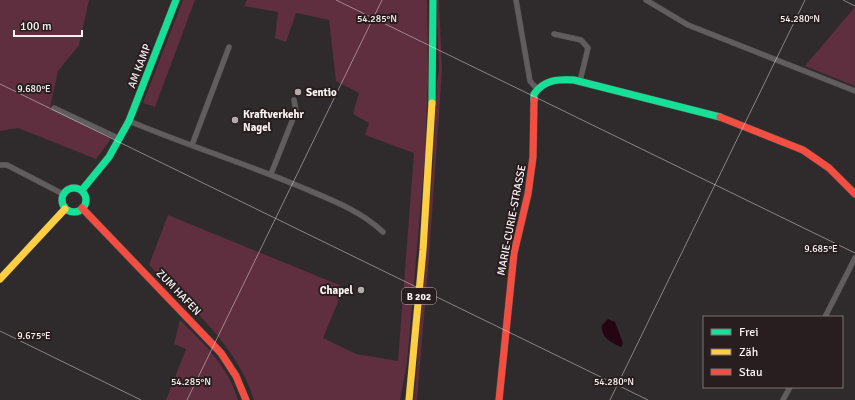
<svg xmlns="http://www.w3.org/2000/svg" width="855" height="400" font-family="Signika,sans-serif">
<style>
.green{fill:#5f2f40}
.water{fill:#240511}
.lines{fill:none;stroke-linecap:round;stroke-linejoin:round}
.street-casing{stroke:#4c4849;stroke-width:6}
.fast-casing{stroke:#4c4849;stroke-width:8}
.slow-casing{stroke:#4c4849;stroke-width:8}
.jam-casing{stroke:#4c4849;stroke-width:8}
.street{stroke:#615c5e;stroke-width:5}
.fast{stroke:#16e098;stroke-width:7}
.slow{stroke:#ffcf43;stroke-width:7}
.jam{stroke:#f24e42;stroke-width:7}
.ticks{fill:none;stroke:#f9f2f3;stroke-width:1;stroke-opacity:0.45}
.poi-dot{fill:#b2acad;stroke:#281e20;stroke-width:1.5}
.labels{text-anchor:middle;stroke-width:4;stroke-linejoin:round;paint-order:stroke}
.shield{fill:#281e20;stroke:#bab2b4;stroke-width:1}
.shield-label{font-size:10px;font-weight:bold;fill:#f9f2f3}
.street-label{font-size:11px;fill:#f9f2f3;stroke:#281e20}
.poi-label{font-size:11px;font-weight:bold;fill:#f9f2f3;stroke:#281e20;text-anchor:start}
.ticks-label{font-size:10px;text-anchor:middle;fill:#f9f2f3;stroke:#281e20;stroke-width:4;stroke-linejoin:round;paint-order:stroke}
</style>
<rect width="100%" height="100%" fill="#2f2a2b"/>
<!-- green -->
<g class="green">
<path d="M 0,0 L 89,0 L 79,45 L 58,71 L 50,108 L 111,139 L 96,159 L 18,128 L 0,131 Z"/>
<path d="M 183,0 L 195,0 L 155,107 L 143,103 Z"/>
<path d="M 247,0 L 427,0 L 428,77 L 425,156 L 407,363 L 400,400 L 254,400 C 237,344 188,305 149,265 L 168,215 L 344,287 L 323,338 L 356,354 L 398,361 L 414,153 L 365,135 L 369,123 L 353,114 L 359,93 L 336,81 L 329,20 L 296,13 L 286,42 L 275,38 L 278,12 L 244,6 Z"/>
<path d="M 436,0 L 439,0 L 442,70 L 429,257 L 417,400 L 414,400 L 433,165 L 437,81 L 439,70 Z"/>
<path d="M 855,7 L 855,86 L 805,66 Z"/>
<path d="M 180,320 C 205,345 228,366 238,400 L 166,400 L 186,349 L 174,344 Z"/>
</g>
<!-- water -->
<path class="water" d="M 608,319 L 615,322 L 623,343 L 621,347 C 612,343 600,337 602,325 Z"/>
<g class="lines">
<defs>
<g id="street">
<path d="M 516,0 L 530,81 L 537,89"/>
<path d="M 646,0 L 688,25 L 855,91"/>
<path d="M 554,34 L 581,40 L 588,48 L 580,81"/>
<path d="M 54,108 L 120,139"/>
<path d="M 129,121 C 186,145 244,163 301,187 C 329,199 360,210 383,232"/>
<path d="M 192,145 L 229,47"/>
<path d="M 0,165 L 7,165 L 63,194"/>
<path d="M 271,174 L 296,111 L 294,100"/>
<path d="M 825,317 L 855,258"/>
<path d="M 783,400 L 790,387"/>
</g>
<g id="fast">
<path d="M 534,100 L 534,94 C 544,80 557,79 574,80 L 720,117"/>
<path d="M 432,103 L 433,0"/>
<circle cx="74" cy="200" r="12"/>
<path d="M 82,190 L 109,157 L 129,121 L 176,0"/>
</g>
<g id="slow">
<path d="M 0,279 L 65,209"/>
<path d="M 409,400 L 423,250 L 432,103"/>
</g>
<g id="jam">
<path d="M 720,117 L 803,150 L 829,168 L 855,194"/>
<path d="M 82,208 L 221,353 L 236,376 L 246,400"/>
<path d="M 499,400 L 514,253 L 528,194 L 533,157 L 534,100"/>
</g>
</defs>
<!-- street casing -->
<use href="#street" class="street-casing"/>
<!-- fast casing -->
<use href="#fast" class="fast-casing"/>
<!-- slow casing -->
<use href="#slow" class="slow-casing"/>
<!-- jam casing -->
<use href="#jam" class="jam-casing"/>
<!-- street -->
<use href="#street" class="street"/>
<!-- fast -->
<use href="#fast" class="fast"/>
<!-- slow -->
<use href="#slow" class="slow"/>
<!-- jam -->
<use href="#jam" class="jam"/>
</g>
<!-- ticks -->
<path class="ticks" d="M 336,0 L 855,253M 843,0 L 855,6M 0,84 L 648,400M 0,331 L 141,400M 187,400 L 382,0M 610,400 L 805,0"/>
<!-- markers -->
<g class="poi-dot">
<circle cx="298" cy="92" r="4"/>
<circle cx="235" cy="120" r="4"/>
<circle cx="361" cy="290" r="4"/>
</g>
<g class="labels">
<!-- shield labels -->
<rect class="shield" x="402" y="288" width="34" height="16" rx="3"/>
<g class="shield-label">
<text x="419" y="300">B 202</text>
</g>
<!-- street labels -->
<g class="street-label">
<text transform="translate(139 66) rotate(-69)" y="4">AM KAMP</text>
<text transform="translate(511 220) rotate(-79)" y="4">MARIE-CURIE-STRASSE</text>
<text transform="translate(179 292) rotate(46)" y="4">ZUM HAFEN</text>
</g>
<!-- poi labels -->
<g class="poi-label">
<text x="306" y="96">Sentio</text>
<text x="243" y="118">Kraftverkehr<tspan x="243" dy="13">Nagel</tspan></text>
<text x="353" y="294" text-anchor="end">Chapel</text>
</g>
</g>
<g class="ticks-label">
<text x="377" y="22">54.285°N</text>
<text x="800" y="22">54.280°N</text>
<text x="34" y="92">9.680°E</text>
<text x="821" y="252">9.685°E</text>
<text x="34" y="339">9.675°E</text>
<text x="191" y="385">54.285°N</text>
<text x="614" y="385">54.280°N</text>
</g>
<!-- legend -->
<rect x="703" y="316" width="140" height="72" fill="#281e20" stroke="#7c7374"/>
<rect x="711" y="329" width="20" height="6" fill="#16e098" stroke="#7c7374"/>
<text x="739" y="336" font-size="12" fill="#f9f2f3">Frei</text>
<rect x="711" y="349" width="20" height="6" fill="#ffcf43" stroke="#7c7374"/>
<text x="739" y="356" font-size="12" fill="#f9f2f3">Zäh</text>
<rect x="711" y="369" width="20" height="6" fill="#f24e42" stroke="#7c7374"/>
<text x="739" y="376" font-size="12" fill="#f9f2f3">Stau</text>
<!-- scale -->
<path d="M14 30v6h68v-6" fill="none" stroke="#f9f2f3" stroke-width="2"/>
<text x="20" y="30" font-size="12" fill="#f9f2f3" stroke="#281e20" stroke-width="3" paint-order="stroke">100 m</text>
</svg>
